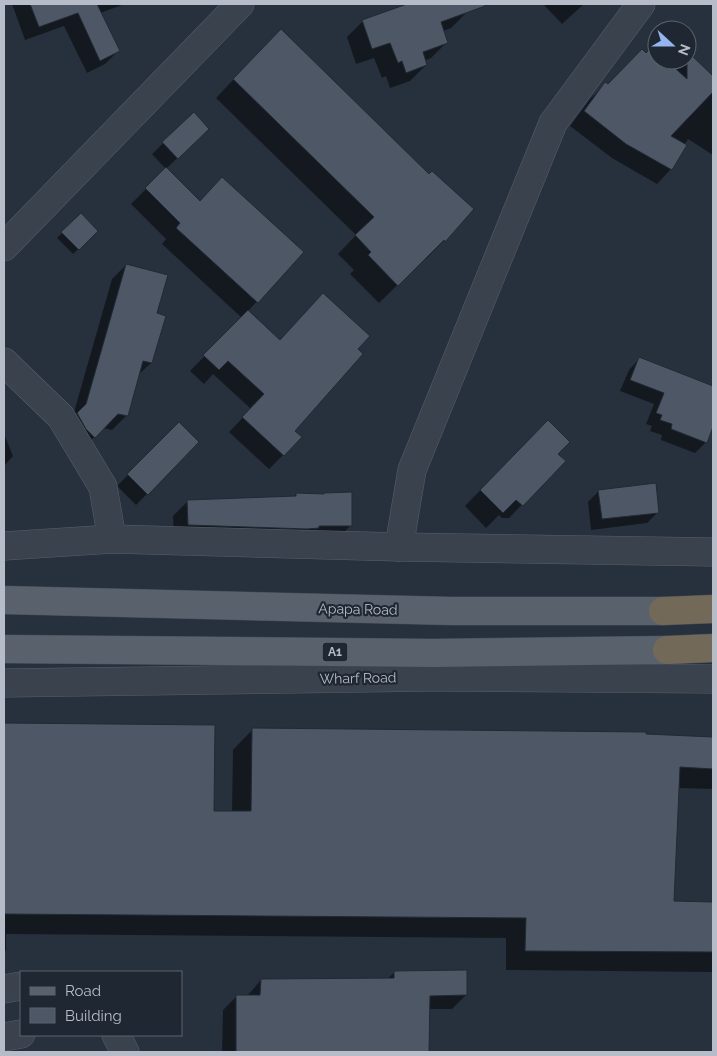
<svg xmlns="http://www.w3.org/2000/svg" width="717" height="1056" font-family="Raleway,sans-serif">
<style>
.shadow{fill:#0007}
.building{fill:#4d5766;stroke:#212934}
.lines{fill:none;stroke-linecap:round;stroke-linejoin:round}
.minor-casing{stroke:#58606b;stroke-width:29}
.major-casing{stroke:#434b56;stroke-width:29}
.highway-casing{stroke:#454d58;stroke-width:29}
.minor{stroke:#3a424d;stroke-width:28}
.major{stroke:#59616d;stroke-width:28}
.highway{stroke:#736958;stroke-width:28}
.labels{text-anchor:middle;stroke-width:4.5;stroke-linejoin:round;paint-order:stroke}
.shield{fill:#1f2732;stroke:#89909b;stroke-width:1}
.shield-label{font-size:12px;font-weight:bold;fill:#b6bdc8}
.street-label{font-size:14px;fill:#b6bdc8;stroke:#1f2732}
</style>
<rect width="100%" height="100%" fill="#27303d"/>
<!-- shadow -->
<g class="shadow">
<path d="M 12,4 L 125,4 L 100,13 L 118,51 L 105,64 L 87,73 L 64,26 L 25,40 Z"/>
<path d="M 410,4 L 464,4 L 467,12 L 451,28 L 443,31 L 447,42 L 431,58 L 424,61 L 426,65 L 410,81 L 390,88 L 386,76 L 382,78 L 374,58 L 356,64 L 347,37 L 363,21 Z"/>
<path d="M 543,4 L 584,4 L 562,24 Z"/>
<path d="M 262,49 L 473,210 L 426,259 L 425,258 L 379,303 L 350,274 L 354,270 L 338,254 L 356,235 L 216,98 Z"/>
<path d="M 657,53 L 657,60 L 687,60 L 687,53 L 713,78 L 713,155 L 688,139 L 671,169 L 657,184 L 612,158 L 570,126 L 591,98 L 606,84 L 608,86 L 647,54 Z"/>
<path d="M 193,114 L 208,128 L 166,169 L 200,202 L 303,252 L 248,311 L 293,431 L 283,455 L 269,469 L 229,432 L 251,409 L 213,374 L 204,384 L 190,371 L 242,318 L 162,244 L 166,239 L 131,204 L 166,169 L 152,154 Z"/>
<path d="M 81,214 L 97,231 L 73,254 L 57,238 Z"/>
<path d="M 126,265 L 155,314 L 151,363 L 137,376 L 127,415 L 112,430 L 103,428 L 80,451 L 72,419 L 112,279 Z"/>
<path d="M 639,359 L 713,387 L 713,406 L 709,418 L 713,420 L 713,423 L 706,442 L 695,453 L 661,440 L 662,435 L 650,431 L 652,426 L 646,424 L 654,404 L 620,391 L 629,370 Z"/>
<path d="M 179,424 L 198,442 L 136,505 L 117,486 Z"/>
<path d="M 4,434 L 13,456 L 4,466 Z"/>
<path d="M 532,437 L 556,454 L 564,461 L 509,518 L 502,518 L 499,515 L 486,528 L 465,506 Z"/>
<path d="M 599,491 L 658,512 L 647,523 L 591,530 L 588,502 Z"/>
<path d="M 296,494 L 323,495 L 324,494 L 351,525 L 337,539 L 174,539 L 173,516 L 188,501 L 293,498 Z"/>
<path d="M 4,724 L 213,726 L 212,812 L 232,812 L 233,750 L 253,729 L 644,735 L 713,738 L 713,789 L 678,788 L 673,902 L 713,903 L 713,972 L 506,970 L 506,938 L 6,934 L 6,950 L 4,952 Z"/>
<path d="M 395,972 L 466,995 L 452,1009 L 429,1009 L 428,1052 L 222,1052 L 223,1010 L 237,996 L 247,996 L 261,980 L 387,979 Z"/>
</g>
<!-- building -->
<g class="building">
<path d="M 30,4 L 97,4 L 120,51 L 100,61 L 78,13 L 39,27 Z"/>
<path d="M 407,4 L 484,4 L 485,6 L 441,22 L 448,43 L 423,52 L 427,65 L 406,73 L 402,61 L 398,63 L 390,43 L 372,49 L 362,20 Z"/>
<path d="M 281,29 L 429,174 L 432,171 L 474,209 L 445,242 L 444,240 L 398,286 L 368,255 L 371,252 L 355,235 L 374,217 L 233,79 Z"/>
<path d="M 652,47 L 657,51 L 657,60 L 666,60 L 687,79 L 687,51 L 713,76 L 713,92 L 671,136 L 687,145 L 672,170 L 626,144 L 584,111 L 605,82 L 608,84 L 642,49 L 646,53 Z"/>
<path d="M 194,112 L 209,129 L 178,159 L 162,142 Z"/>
<path d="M 166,167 L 200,201 L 222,177 L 304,252 L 258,303 L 176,228 L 180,223 L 145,188 Z"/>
<path d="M 81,213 L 98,231 L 79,250 L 61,232 Z"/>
<path d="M 126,264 L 168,275 L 157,313 L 166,316 L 152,363 L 143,361 L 128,416 L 118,414 L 95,438 L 86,429 L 77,413 L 86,404 Z"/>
<path d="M 323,293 L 370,336 L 358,349 L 363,354 L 295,431 L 302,437 L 284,456 L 242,417 L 264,394 L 228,361 L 219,370 L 203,355 L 248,310 L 280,340 Z"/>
<path d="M 639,357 L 713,386 L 713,427 L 707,443 L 671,429 L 672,424 L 660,420 L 662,415 L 656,413 L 664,393 L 630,380 Z"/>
<path d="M 548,420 L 570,442 L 558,454 L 566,461 L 523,506 L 516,500 L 503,513 L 480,490 Z"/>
<path d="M 179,422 L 199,442 L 148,495 L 127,474 Z"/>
<path d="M 656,483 L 659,513 L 602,519 L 598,490 Z"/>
<path d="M 352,492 L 352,526 L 319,526 L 319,528 L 307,529 L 188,525 L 187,500 L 296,496 L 296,493 L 324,494 L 324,493 Z"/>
<path d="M 4,723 L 215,725 L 214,811 L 251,811 L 252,728 L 646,732 L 646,734 L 713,737 L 713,769 L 680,767 L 674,901 L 713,902 L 713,952 L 525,951 L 526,918 L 4,914 Z"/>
<path d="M 467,970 L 467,995 L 430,996 L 429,1052 L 236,1052 L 236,995 L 260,995 L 261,979 L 394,978 L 394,971 Z"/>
</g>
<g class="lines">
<defs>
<g id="minor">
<path d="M 4,247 L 240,4"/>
<path d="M 4,362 L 61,417 L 103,487 L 112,539"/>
<path d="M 4,546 L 112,539 L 399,547 L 713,552"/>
<path d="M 399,547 L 412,470 L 553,123 L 641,4"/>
<path d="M 4,683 L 432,677 L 713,679"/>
<path d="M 4,989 L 21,986"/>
<path d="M 116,1035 L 125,1052"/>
<path d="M 4,1037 L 21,1034"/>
</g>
<g id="major">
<path d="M 4,600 L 452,611 L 663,611"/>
<path d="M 4,649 L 433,653 L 667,650"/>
</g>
<g id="highway">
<path d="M 663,611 L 713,609"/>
<path d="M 667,650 L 713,648"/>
</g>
</defs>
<!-- minor casing -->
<use href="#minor" class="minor-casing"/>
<!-- major casing -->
<use href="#major" class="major-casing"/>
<!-- highway casing -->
<use href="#highway" class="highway-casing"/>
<!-- minor -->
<use href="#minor" class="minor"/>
<!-- major -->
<use href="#major" class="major"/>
<!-- highway -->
<use href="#highway" class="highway"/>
</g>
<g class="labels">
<!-- shield labels -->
<rect class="shield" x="322.5" y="642.5" width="25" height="19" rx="4"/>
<g class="shield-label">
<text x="335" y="656">A1</text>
</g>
<!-- street labels -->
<g class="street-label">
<text transform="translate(358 609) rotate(1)" y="5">Apapa Road</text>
<text transform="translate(358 678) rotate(-1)" y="5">Wharf Road</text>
</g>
</g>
<!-- border -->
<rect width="717" height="1056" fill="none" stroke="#b6bdc8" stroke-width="10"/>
<!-- legend -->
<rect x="20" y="971" width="162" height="65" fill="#1f2732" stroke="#5b636e"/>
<rect x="30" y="987" width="25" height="8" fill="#59616d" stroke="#5b636e"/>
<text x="65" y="996" font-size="15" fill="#b6bdc8">Road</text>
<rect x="30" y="1008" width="25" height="15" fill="#4d5766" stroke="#5b636e"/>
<text x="65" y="1021" font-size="15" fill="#b6bdc8">Building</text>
<!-- north arrow -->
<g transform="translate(672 45) rotate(111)"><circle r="24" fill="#1f2732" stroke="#5b636e"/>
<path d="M0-4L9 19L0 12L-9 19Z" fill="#94b5f0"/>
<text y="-8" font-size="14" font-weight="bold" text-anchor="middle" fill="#b6bdc8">N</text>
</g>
</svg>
